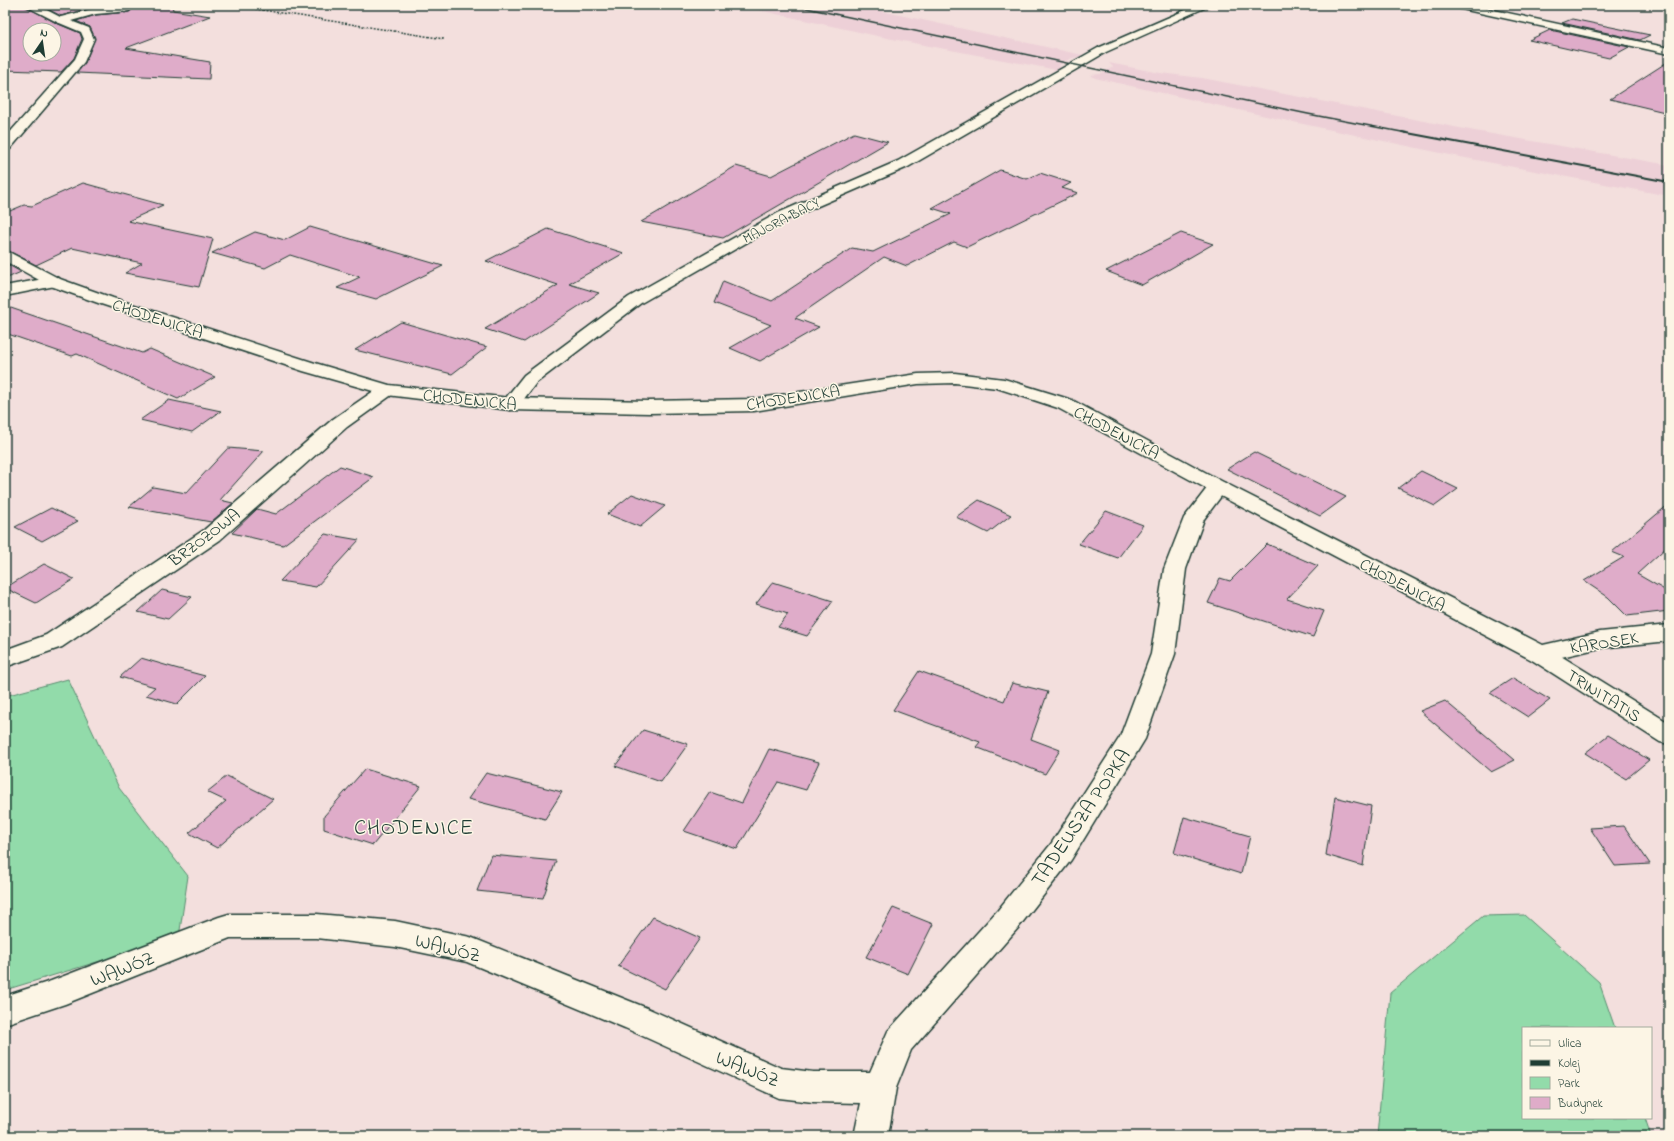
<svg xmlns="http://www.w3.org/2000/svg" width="1674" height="1141" font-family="'Indie Flower',sans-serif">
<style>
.built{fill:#edd0d7}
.green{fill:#92dbaa;stroke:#588c6f}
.building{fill:#dfacc9;stroke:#1f3d34;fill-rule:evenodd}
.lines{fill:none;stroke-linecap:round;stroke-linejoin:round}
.street-casing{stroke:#1f3d34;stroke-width:3}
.secondary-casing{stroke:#1f3d34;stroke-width:3}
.path{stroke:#1f3d34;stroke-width:1.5;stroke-dasharray:2 1.5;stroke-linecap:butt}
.street{fill:#fcf5e5;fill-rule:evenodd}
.secondary{fill:#fcf5e5;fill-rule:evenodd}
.rail-far1{stroke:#1f3d34;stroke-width:1.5}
.rail{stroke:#1f3d34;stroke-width:2}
.labels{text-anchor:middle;stroke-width:3;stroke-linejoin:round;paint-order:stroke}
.far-street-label{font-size:14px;fill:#1f3d34;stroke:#fcf5e5}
.street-label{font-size:17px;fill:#1f3d34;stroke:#fcf5e5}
.near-street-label{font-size:20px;fill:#1f3d34;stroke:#fcf5e5}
.near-neighbourhood-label{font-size:22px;letter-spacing:1px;fill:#1f3d34;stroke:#fcf5e5}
</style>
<rect width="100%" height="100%" fill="#f3dfdd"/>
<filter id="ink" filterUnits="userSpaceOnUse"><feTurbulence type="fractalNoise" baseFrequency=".025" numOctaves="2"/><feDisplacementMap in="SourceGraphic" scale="8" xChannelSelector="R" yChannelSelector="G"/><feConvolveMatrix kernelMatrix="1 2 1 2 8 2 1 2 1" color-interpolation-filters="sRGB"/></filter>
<g filter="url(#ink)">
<!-- built -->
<g class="built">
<path d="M 735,5 L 854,5 L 1087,56 L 1072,58 L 1059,65 L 1062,71 L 882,37 Z"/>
<path d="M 1109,63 L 1160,73 L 1202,78 L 1475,131 L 1669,165 L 1669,196 L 1455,156 L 1284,120 L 1095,78 L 1091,75 L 1100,74 L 1113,67 Z"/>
</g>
<!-- green -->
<g class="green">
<path d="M 68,679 L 119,788 L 188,876 L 179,937 L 5,990 L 5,696 Z"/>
<path d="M 1524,915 L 1599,982 L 1615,1028 L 1523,1028 L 1523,1118 L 1645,1118 L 1651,1136 L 1377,1136 L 1390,993 L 1483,916 Z"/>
</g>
<!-- building -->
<g class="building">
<path d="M 5,5 L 23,5 L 56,23 L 80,33 L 82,39 L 74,58 L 61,72 L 5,70 ZM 30,30 L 54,30 L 54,54 L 30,54 Z"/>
<path d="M 40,5 L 118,5 L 96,6 L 61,16 Z"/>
<path d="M 138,5 L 172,5 L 173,10 L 210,16 L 126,48 L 210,62 L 209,79 L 77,73 L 85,63 L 95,38 L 90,27 L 76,21 L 96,15 L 129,12 Z"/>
<path d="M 1572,19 L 1650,35 L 1640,40 L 1562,23 Z"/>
<path d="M 1550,30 L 1629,47 L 1609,58 L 1529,40 Z"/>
<path d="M 1669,61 L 1669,113 L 1610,99 Z"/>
<path d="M 854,133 L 888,142 L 723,238 L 641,222 L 736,166 L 771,176 Z"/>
<path d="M 1000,170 L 1027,179 L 1040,173 L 1071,183 L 1062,188 L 1078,193 L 967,247 L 954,242 L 907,266 L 884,257 L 795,318 L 819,327 L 760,361 L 730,348 L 771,325 L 714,303 L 723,281 L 772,301 L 852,248 L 873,252 L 951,214 L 932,208 Z"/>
<path d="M 83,183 L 163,205 L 128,221 L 213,239 L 199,287 L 125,273 L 142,263 L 72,248 L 36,265 L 5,249 L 5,213 L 24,205 L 32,206 Z"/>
<path d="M 310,227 L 443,266 L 376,299 L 337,288 L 360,277 L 290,255 L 265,268 L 212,253 L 255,232 L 285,240 Z"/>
<path d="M 548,229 L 624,253 L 569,284 L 599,293 L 524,342 L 485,329 L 558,285 L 486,261 Z"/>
<path d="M 1181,233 L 1213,244 L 1142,285 L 1106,271 Z"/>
<path d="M 5,263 L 21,272 L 5,279 Z"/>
<path d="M 5,306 L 142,353 L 150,349 L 215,377 L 178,399 L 77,354 L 72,356 L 5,333 Z"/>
<path d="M 401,322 L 487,347 L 452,374 L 355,350 Z"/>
<path d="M 169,400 L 221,411 L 192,432 L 140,420 Z"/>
<path d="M 228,448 L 264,451 L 220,500 L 233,503 L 211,522 L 129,507 L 153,487 L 186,493 Z"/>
<path d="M 1254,452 L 1346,497 L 1320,516 L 1227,469 Z"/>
<path d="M 340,466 L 374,477 L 283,545 L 232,533 L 257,509 L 276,514 Z"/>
<path d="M 1421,471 L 1458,489 L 1435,506 L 1398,488 Z"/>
<path d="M 632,494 L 665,506 L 640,527 L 607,514 Z"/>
<path d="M 979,500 L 1011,515 L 988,533 L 956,517 Z"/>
<path d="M 1669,504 L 1669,545 L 1637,574 L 1663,589 L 1669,594 L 1669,611 L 1627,616 L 1608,597 L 1584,581 L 1624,557 L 1612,552 Z"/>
<path d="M 51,508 L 78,521 L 42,541 L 15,527 Z"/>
<path d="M 1106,511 L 1143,525 L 1118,558 L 1079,544 Z"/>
<path d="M 325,534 L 359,540 L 316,587 L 280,581 Z"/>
<path d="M 1267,544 L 1318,566 L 1287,599 L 1324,611 L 1313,637 L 1208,603 L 1220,578 L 1230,581 Z"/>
<path d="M 44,564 L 74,579 L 36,603 L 5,588 Z"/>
<path d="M 773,582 L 833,601 L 807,636 L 778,627 L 788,614 L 756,604 Z"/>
<path d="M 162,590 L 192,597 L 168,619 L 138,612 Z"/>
<path d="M 141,658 L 175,668 L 205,676 L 177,704 L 146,695 L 155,687 L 120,677 Z"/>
<path d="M 919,671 L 1004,701 L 1012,683 L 1048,692 L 1031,739 L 1060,750 L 1045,774 L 976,747 L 980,742 L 893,710 Z"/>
<path d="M 1513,678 L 1550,700 L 1528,717 L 1490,693 Z"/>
<path d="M 1445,701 L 1483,733 L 1515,760 L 1491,772 L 1420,711 Z"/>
<path d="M 643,730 L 688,744 L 661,782 L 615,766 Z"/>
<path d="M 1608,735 L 1649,760 L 1626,779 L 1585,753 Z"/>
<path d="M 769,749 L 819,762 L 806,790 L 778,782 L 737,849 L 684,831 L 710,792 L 742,803 Z"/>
<path d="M 365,769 L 421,786 L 373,845 L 324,829 L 324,816 Z"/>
<path d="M 486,773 L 562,792 L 545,819 L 468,799 Z"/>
<path d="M 227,776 L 273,799 L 217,848 L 189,833 L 226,801 L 207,792 Z"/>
<path d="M 1335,797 L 1371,806 L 1363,866 L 1326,855 Z"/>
<path d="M 1184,817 L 1250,836 L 1241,874 L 1174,853 Z"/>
<path d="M 1624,826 L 1650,864 L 1615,866 L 1590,828 Z"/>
<path d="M 491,855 L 556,861 L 543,898 L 477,891 Z"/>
<path d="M 893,908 L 933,924 L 908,974 L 866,957 Z"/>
<path d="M 653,917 L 700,938 L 665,989 L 618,966 Z"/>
</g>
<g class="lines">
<defs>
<g id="street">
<path d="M 24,5 L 37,5 L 66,20 L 61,23 L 57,22 Z"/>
<path d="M 125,5 L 137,5 L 125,12 L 120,9 Z"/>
<path d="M 1197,5 L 1211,5 L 1106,52 L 908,167 L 788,219 L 641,303 L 536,383 L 517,408 L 510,410 L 503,408 L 501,404 L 524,375 L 629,297 L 778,213 L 898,161 L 1098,48 Z"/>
<path d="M 1452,5 L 1471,5 L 1669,48 L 1669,54 L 1457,8 Z"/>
<path d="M 54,277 L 60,279 L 62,282 L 60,285 L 5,296 L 5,286 Z"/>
<path d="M 387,385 L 393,386 L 396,390 L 393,394 L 347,427 L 220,540 L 62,647 L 5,667 L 5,650 L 46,635 L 204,530 L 333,419 L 381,386 Z"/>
<path d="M 1218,481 L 1225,483 L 1228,487 L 1204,519 L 1186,569 L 1175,654 L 1145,739 L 1071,860 L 1018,928 L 911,1050 L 896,1088 L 888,1136 L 854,1136 L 861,1103 L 813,1102 L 779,1098 L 625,1028 L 467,962 L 395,947 L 317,938 L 230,938 L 65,1004 L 5,1024 L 5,996 L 51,981 L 219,917 L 229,914 L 317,914 L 395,921 L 470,937 L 647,1008 L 781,1068 L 813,1072 L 870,1072 L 888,1031 L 998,910 L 1051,844 L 1120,737 L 1151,654 L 1164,569 L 1184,518 L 1211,483 Z"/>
<path d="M 1540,646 L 1548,648 L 1669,723 L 1669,744 L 1660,742 L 1532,660 L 1528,654 L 1532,648 Z"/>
</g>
<g id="secondary">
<path d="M 125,6 L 129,7 L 130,9 L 129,11 L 96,14 L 71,21 L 89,28 L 94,39 L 84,62 L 10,149 L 5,150 L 5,138 L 75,59 L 84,39 L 81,32 L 57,22 L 56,20 L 57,18 L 96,8 Z"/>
<path d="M 5,250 L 60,279 L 113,298 L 315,363 L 389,385 L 510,398 L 649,401 L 754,399 L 918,374 L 955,373 L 1004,379 L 1072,400 L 1225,483 L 1543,645 L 1600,632 L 1669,625 L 1669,641 L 1600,648 L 1540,662 L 1532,660 L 1211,491 L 1058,408 L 997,388 L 955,383 L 918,384 L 754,411 L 649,413 L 510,410 L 387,395 L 303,371 L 101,304 L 48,285 L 5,261 Z"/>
</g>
</defs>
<!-- street casing -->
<use href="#street" class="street-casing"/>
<!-- secondary casing -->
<use href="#secondary" class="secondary-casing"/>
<!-- path -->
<path class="path" d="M 231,5 L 444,39"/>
<!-- street -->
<use href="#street" class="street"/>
<!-- secondary -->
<use href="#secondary" class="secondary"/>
<!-- rail-far1 -->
<path class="rail-far1" d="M 792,5 L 1308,114 L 1407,133"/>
<!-- rail -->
<path class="rail" d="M 1402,132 L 1669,182"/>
</g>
</g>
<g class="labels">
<!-- far-street labels -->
<g class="far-street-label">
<text transform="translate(781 220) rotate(-27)" y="5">MAJORA BACY</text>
</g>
<!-- street labels -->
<g class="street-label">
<text transform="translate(158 318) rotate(18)" y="6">CHODENICKA</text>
<text transform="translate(793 397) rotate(-9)" y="6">CHODENICKA</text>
<text transform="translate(470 399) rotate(6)" y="6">CHODENICKA</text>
<text transform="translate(1117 432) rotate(28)" y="6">CHODENICKA</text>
<text transform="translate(204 537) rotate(-37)" y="6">BRZOZOWA</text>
<text transform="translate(1403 584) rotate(28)" y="6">CHODENICKA</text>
<text transform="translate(1604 642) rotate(-9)" y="6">KAROSEK</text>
<text transform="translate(1604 695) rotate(32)" y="6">TRINITATIS</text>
</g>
<!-- near-street labels -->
<g class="near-street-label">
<text transform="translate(1080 817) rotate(-56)" y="7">TADEUSZA POPKA</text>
<text transform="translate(448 947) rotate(14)" y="7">WĄWÓZ</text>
<text transform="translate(122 968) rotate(-21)" y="7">WĄWÓZ</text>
<text transform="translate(748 1068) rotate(22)" y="7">WĄWÓZ</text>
</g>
<!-- near-neighbourhood labels -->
<g class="near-neighbourhood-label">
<text x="414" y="834">CHODENICE</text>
</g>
</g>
<!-- margin -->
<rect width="1674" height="1141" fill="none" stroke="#fcf5e5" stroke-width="20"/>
<rect x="10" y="10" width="1654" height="1121" fill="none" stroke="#1f3d34" stroke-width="1.5" filter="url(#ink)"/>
<!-- legend -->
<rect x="1522" y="1027" width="130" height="92" fill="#fcf5e5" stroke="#a4ab9e"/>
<rect x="1530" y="1040" width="20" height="6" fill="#fcf5e5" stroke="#a4ab9e"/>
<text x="1558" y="1047" font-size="12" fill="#1f3d34">Ulica</text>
<rect x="1530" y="1060" width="20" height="6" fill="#1f3d34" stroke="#a4ab9e"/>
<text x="1558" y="1067" font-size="12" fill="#1f3d34">Kolej</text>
<rect x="1530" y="1077" width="20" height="12" fill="#92dbaa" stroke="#a4ab9e"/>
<text x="1558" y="1087" font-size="12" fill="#1f3d34">Park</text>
<rect x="1530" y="1097" width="20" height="12" fill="#dfacc9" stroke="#a4ab9e"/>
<text x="1558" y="1107" font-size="12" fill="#1f3d34">Budynek</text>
<!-- north arrow -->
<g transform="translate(42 42) rotate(13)"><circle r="19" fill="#fcf5e5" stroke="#a4ab9e"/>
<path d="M0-3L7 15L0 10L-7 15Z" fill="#1f3d34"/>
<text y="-6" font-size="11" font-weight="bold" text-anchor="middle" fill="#1f3d34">N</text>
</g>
</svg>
